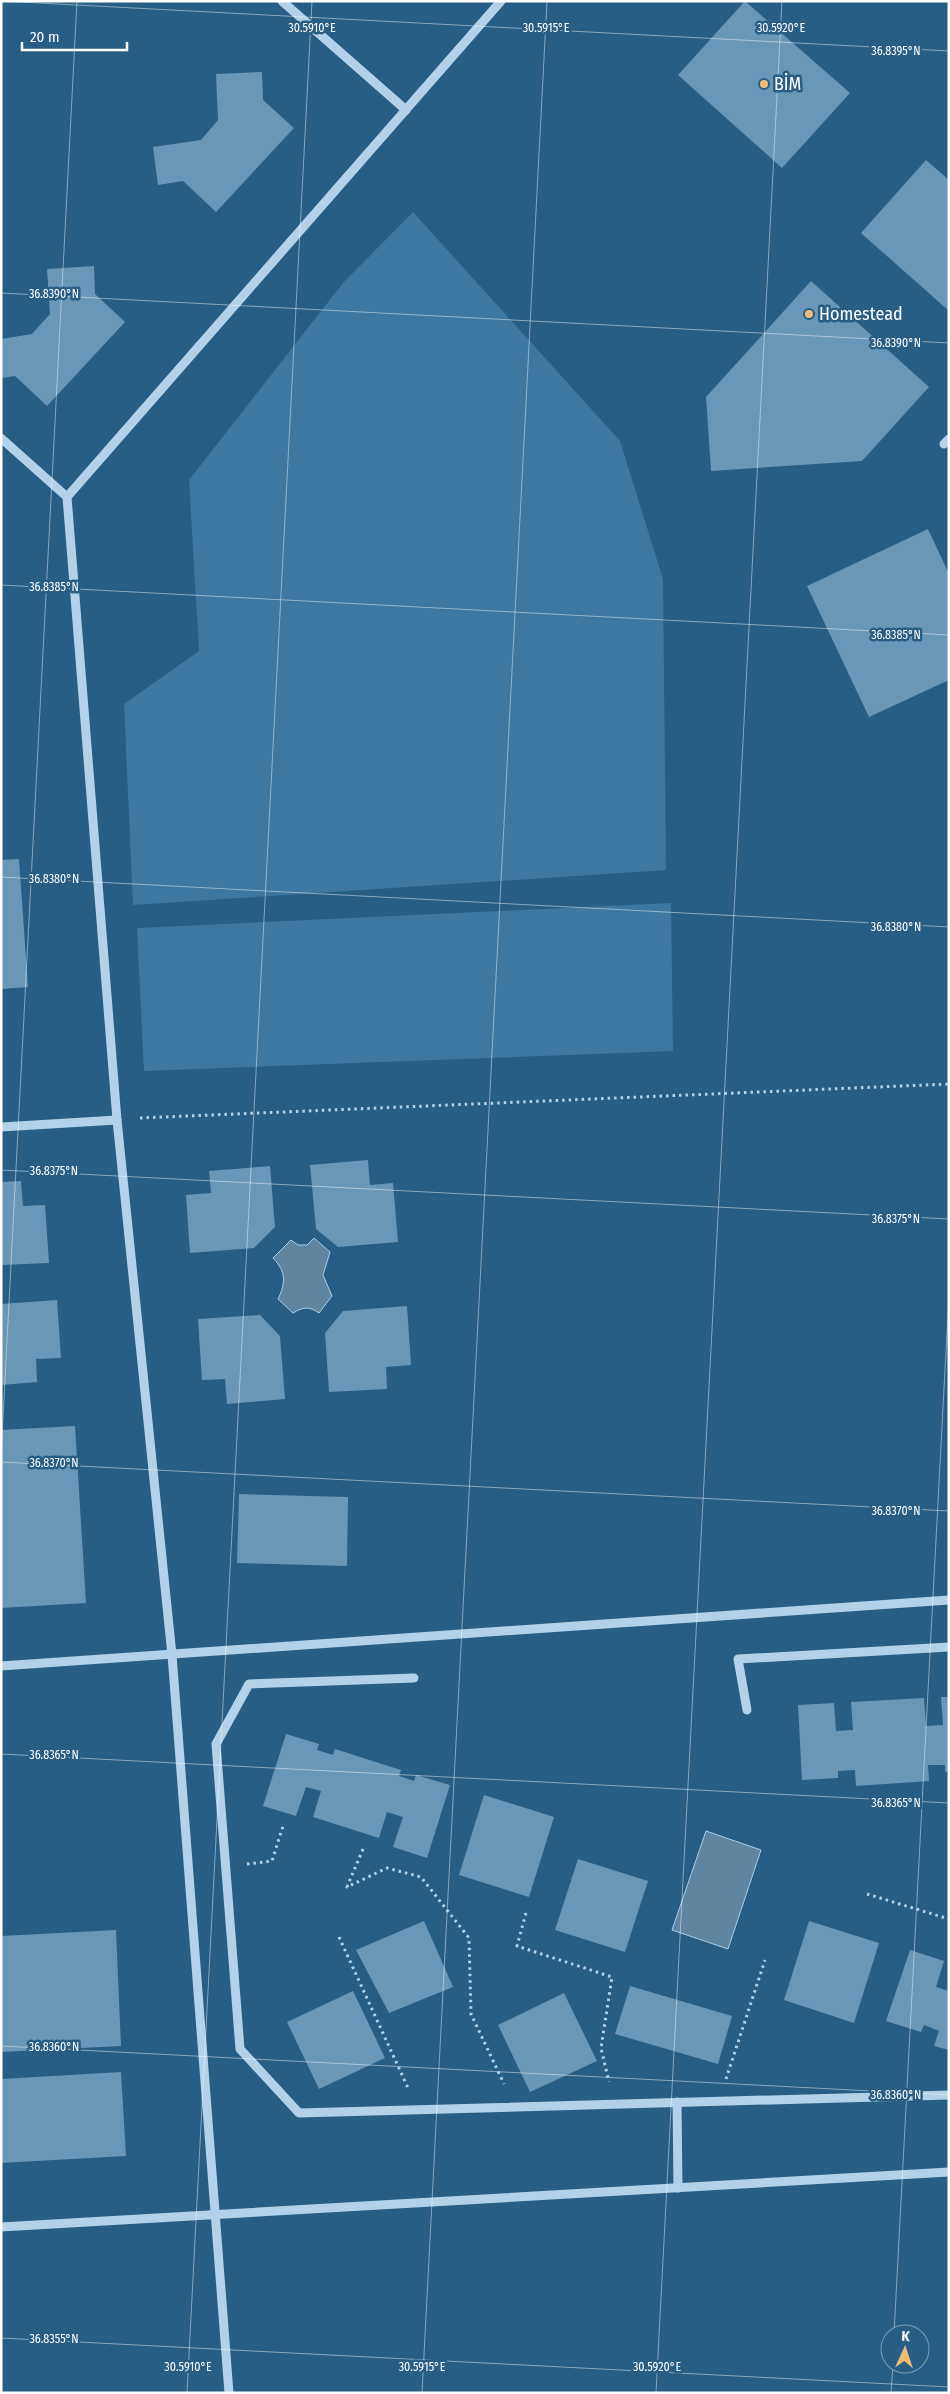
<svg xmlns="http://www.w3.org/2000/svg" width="950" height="2394" font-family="'Fira Sans Condensed',sans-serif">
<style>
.green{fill:#3c78a1}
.water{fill:#5f86a0;stroke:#a6cee8}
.building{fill:#6897b8}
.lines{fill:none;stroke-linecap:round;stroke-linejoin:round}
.path{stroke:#b1d2e8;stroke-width:3;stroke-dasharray:2.5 4;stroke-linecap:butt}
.minor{stroke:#b1d2e8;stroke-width:9}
.ticks{fill:none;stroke:#fff;stroke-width:1;stroke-opacity:0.45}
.poi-dot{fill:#f0bb77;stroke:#275e85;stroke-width:2}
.labels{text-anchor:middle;stroke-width:5;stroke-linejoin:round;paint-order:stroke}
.poi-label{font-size:18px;fill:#fff;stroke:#275e85;text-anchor:start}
.ticks-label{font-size:12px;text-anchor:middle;fill:#fff;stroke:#275e85;stroke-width:5;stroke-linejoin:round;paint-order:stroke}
</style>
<rect width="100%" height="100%" fill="#275e85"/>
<!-- green -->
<g class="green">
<path d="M 413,212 L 620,441 L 663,579 L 666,870 L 133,905 L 124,704 L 199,651 L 189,480 L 343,283 Z"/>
<path d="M 671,903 L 673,1051 L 144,1071 L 137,928 Z"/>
</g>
<!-- water -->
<g class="water">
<path d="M 314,1238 L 330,1252 L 323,1275 L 332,1296 L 319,1313 C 309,1306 303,1307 293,1313 L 278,1299 C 286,1283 286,1271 273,1258 L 291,1240 L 298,1245 L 307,1245 Z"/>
<path d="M 706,1831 L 761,1850 L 728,1949 L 672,1930 Z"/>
</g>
<!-- building -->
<g class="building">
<path d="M 745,1 L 850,93 L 782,168 L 678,75 Z"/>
<path d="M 262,72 L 263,100 L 294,128 L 216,212 L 183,181 L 158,185 L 153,147 L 201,140 L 218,120 L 216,74 Z"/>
<path d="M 926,160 L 949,180 L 949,311 L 861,233 Z"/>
<path d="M 94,266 L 95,294 L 125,322 L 47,406 L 15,376 L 1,378 L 1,339 L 32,334 L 50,314 L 47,269 Z"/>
<path d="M 811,281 L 929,387 L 862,461 L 711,471 L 706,397 Z"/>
<path d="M 928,529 L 949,574 L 949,680 L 869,717 L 807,586 Z"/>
<path d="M 19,859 L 28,987 L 1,989 L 1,860 Z"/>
<path d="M 368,1160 L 370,1185 L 393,1183 L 398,1242 L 338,1247 L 316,1229 L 310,1165 Z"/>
<path d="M 270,1166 L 275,1227 L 254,1248 L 190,1253 L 186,1195 L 211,1193 L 209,1171 Z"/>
<path d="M 21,1181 L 23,1206 L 45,1205 L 49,1263 L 1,1265 L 1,1182 Z"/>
<path d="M 57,1300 L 61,1358 L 36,1359 L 37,1382 L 1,1385 L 1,1304 Z"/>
<path d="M 407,1306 L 411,1365 L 386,1367 L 387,1389 L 329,1392 L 325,1333 L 343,1311 Z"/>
<path d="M 260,1315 L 280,1336 L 285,1399 L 227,1404 L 225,1379 L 202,1380 L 198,1319 Z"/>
<path d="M 75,1426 L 86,1603 L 1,1608 L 1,1430 Z"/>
<path d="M 239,1494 L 348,1497 L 347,1566 L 237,1563 Z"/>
<path d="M 941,1697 L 949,1697 L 949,1771 L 945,1772 L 945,1765 L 928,1765 L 929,1781 L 856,1786 L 855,1770 L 838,1771 L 838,1778 L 802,1780 L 798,1705 L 834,1703 L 836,1731 L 853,1730 L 851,1702 L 924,1698 L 926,1726 L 943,1725 Z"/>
<path d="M 286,1734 L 319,1744 L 317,1750 L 333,1755 L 335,1749 L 401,1770 L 399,1776 L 414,1781 L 416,1775 L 450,1785 L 427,1858 L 393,1847 L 403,1817 L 387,1812 L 379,1838 L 313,1817 L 321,1791 L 306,1787 L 296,1816 L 263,1806 Z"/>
<path d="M 484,1795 L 554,1817 L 529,1897 L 459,1875 Z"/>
<path d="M 578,1859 L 648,1881 L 625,1952 L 555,1930 Z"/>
<path d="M 424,1921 L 453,1987 L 389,2013 L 356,1950 Z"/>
<path d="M 809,1921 L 879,1943 L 854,2023 L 784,2000 Z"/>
<path d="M 116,1930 L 121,2046 L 1,2052 L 1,1936 Z"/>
<path d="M 910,1950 L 944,1961 L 936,1987 L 949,1991 L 949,2050 L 934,2046 L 939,2031 L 924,2025 L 921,2032 L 886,2021 Z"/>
<path d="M 630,1986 L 732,2016 L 718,2064 L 615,2034 Z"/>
<path d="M 353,1991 L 385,2058 L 319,2089 L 287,2022 Z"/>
<path d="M 564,1993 L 597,2061 L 530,2092 L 498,2025 Z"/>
<path d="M 121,2072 L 126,2156 L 1,2163 L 1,2079 Z"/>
</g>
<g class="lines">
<!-- path -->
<g class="path">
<path d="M 140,1118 L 949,1084"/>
<path d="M 363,1849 L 347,1887 L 387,1868 L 421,1877 L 469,1938 L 471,2014 L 504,2084"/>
<path d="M 247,1864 L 272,1861 L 283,1826"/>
<path d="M 867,1894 L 949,1919"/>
<path d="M 526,1913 L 517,1946 L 612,1977 L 601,2048 L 609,2082"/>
<path d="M 339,1937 L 408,2088"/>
<path d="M 726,2079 L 765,1960"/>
</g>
<!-- minor -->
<g class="minor">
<path d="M 282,1 L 406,110"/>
<path d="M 1,438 L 67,497 L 117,1120 L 172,1655 L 229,2393"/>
<path d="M 944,444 L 949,439"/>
<path d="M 67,497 L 501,1"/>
<path d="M 1,1127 L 117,1120"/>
<path d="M 1,1666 L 949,1600"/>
<path d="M 414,1678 L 249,1684 L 216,1744 L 240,2049 L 299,2113 L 949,2095"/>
<path d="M 747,1710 L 738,1659 L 949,1647"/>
<path d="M 677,2102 L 678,2188"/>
<path d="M 1,2227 L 949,2172"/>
</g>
</g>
<!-- ticks -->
<path class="ticks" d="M 1,1 L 949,51M 1,293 L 949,343M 1,585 L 949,635M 1,877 L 949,927M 1,1170 L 949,1219M 1,1456 L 77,1M 1,1462 L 949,1511M 1,1754 L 949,1803M 1,2046 L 949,2095M 894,2334 L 949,1294M 1,2338 L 949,2387M 187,2393 L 312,1M 422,2393 L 547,1M 656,2393 L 782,1M 891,2393 L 893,2364"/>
<!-- markers -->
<g class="poi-dot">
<circle cx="764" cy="84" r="5"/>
<circle cx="809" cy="314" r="5"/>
</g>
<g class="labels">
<!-- poi labels -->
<g class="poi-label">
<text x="774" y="90">BİM</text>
<text x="819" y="320">Homestead</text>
</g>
</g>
<g class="ticks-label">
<text x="312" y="32">30.5910°E</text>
<text x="546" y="32">30.5915°E</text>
<text x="781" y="32">30.5920°E</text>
<text x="896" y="55">36.8395°N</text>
<text x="54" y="298">36.8390°N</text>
<text x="896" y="347">36.8390°N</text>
<text x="54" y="591">36.8385°N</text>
<text x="896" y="639">36.8385°N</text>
<text x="54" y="883">36.8380°N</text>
<text x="896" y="931">36.8380°N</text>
<text x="54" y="1175">36.8375°N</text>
<text x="896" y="1223">36.8375°N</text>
<text x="54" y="1467">36.8370°N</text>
<text x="896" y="1515">36.8370°N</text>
<text x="54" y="1759">36.8365°N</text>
<text x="896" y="1807">36.8365°N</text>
<text x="54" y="2051">36.8360°N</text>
<text x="896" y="2099">36.8360°N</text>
<text x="54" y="2343">36.8355°N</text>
<text x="188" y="2371">30.5910°E</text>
<text x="422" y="2371">30.5915°E</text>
<text x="657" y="2371">30.5920°E</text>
</g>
<!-- border -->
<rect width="950" height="2394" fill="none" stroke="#ffffff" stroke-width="5"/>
<!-- north arrow -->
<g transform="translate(905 2349) rotate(3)"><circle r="24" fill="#275e85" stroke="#7d9eb6"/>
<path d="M0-4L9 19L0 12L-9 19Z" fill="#f0bb77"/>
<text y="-8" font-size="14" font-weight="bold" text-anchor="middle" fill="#ffffff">K</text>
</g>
<!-- scale -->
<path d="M22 42v8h105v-8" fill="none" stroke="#ffffff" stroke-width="2.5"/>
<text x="30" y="42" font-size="15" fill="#ffffff" stroke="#275e85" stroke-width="4" paint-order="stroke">20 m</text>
</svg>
